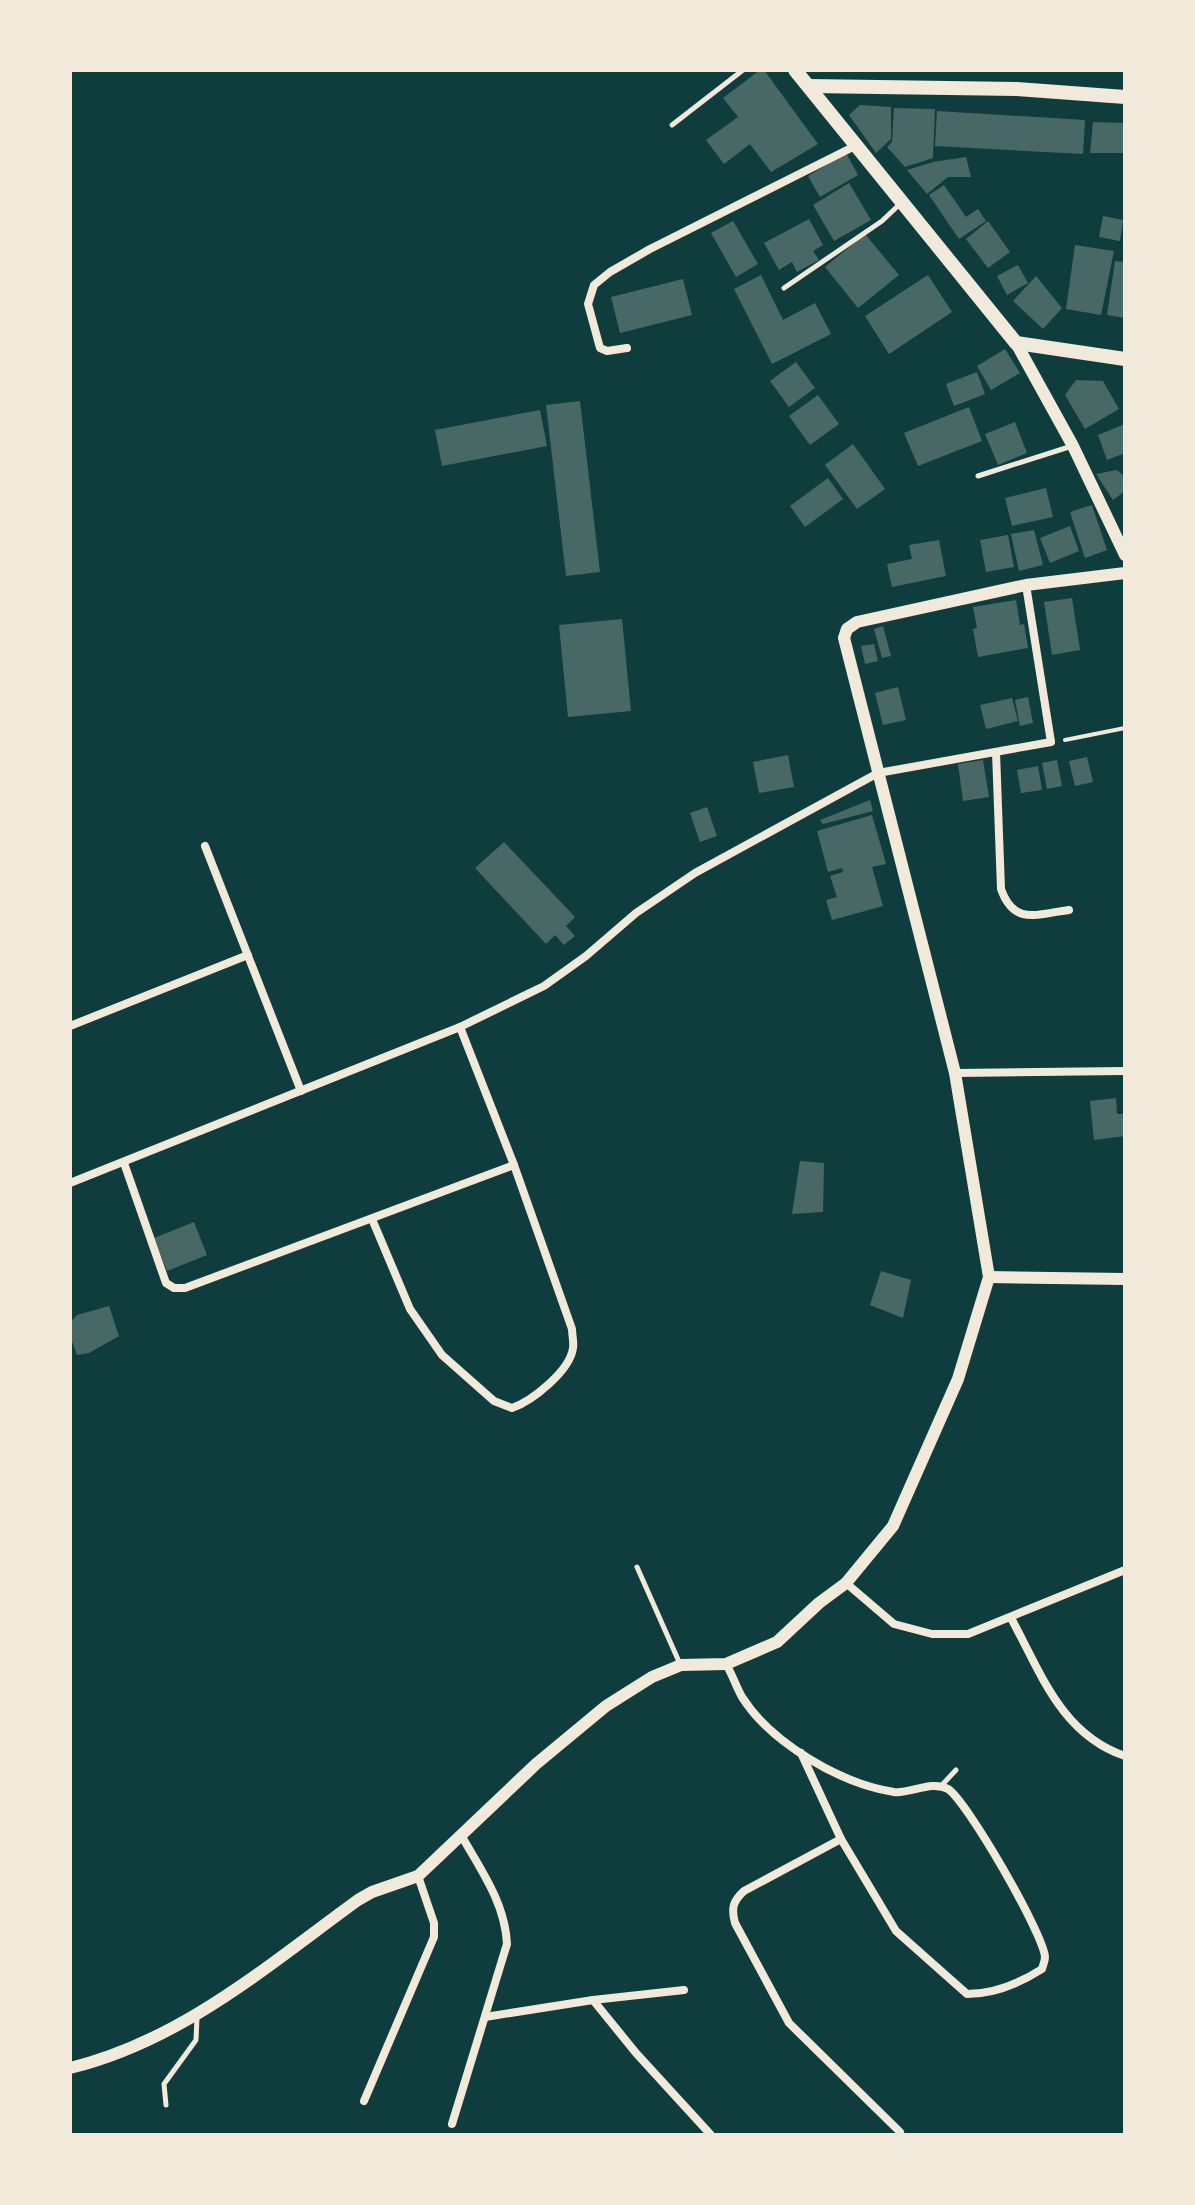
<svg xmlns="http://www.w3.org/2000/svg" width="1195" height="2205" font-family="Commissioner,sans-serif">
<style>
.building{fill:#486865}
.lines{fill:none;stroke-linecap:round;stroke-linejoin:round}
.path{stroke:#f1e9da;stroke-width:4}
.service{stroke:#f1e9da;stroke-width:5}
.minor{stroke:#f1e9da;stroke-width:8}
.tertiary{stroke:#f1e9da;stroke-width:12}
.secondary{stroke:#f1e9da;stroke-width:14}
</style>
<rect width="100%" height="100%" fill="#0f3d3e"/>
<!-- building -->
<g class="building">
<path d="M 760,70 L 764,70 L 818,144 L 771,172 L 750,144 L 724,164 L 706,140 L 738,117 L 723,98 Z"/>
<path d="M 860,105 L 891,107 L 891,139 L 876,153 L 849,115 Z"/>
<path d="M 894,108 L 935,109 L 933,158 L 905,167 L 887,147 L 892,142 Z"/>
<path d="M 937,111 L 1085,120 L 1083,154 L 935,146 Z"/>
<path d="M 1093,122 L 1125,123 L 1125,153 L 1090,153 Z"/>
<path d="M 846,153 L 858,175 L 820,197 L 808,176 Z"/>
<path d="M 966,157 L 971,177 L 948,177 L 927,194 L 907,170 L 933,162 Z"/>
<path d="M 849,183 L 871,220 L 834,241 L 813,205 Z"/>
<path d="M 944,185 L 966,217 L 978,209 L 986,221 L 959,239 L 929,195 Z"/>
<path d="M 1103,216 L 1123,220 L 1120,241 L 1099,237 Z"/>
<path d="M 809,219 L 823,245 L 813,251 L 819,260 L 797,272 L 792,262 L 779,270 L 764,243 Z"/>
<path d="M 733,221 L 758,264 L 736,277 L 711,233 Z"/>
<path d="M 988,221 L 1010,252 L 988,268 L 966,239 Z"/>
<path d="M 865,234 L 899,275 L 858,308 L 825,267 Z"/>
<path d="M 1075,245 L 1114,251 L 1101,315 L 1066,309 Z"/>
<path d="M 1115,261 L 1125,262 L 1125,318 L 1107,315 Z"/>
<path d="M 1018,265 L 1028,283 L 1007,295 L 997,276 Z"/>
<path d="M 761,275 L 783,320 L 815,303 L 831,334 L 772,364 L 734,289 Z"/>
<path d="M 928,275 L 952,312 L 889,354 L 865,316 Z"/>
<path d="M 1036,276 L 1062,308 L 1043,329 L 1013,301 Z"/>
<path d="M 683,279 L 692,315 L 620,333 L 611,297 Z"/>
<path d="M 1005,349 L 1020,373 L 991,390 L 977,366 Z"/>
<path d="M 796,362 L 815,388 L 789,407 L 770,381 Z"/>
<path d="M 977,372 L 985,394 L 954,406 L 946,384 Z"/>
<path d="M 1076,380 L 1103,381 L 1119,409 L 1085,429 L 1065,395 Z"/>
<path d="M 818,395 L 839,424 L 810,445 L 789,416 Z"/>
<path d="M 580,401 L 600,572 L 566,576 L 546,405 Z"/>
<path d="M 969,407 L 982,441 L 918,466 L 904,433 Z"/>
<path d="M 540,410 L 547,446 L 442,466 L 435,430 Z"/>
<path d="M 1015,422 L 1027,453 L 998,465 L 985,434 Z"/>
<path d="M 1125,424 L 1125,453 L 1107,460 L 1098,435 Z"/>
<path d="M 853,444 L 885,489 L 857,509 L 825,465 Z"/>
<path d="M 1117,470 L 1125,477 L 1125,491 L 1113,500 L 1096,474 Z"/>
<path d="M 828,478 L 843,499 L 805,527 L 790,506 Z"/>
<path d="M 1046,488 L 1053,517 L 1012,526 L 1005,498 Z"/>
<path d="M 1092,505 L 1107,550 L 1085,558 L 1070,512 Z"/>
<path d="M 1070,526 L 1079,551 L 1050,563 L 1040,538 Z"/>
<path d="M 1034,530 L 1043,565 L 1019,571 L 1011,534 Z"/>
<path d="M 1008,535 L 1014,567 L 986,572 L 980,540 Z"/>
<path d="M 939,540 L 946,576 L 892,587 L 887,564 L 912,559 L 909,545 Z"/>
<path d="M 1072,598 L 1080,650 L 1052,655 L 1044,602 Z"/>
<path d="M 1016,600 L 1020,625 L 1024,624 L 1028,648 L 978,657 L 973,629 L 977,628 L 973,607 Z"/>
<path d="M 622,619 L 631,711 L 568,717 L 559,625 Z"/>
<path d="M 883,626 L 891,656 L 882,658 L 874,629 Z"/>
<path d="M 874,644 L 878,661 L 865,664 L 861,646 Z"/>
<path d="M 898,687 L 906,720 L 883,725 L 875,693 Z"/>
<path d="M 1028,697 L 1033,723 L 1020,726 L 1015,700 Z"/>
<path d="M 1012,698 L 1018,721 L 986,729 L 980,705 Z"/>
<path d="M 788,755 L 794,787 L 759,793 L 753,762 Z"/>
<path d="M 1087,757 L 1093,782 L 1075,786 L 1069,761 Z"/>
<path d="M 983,760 L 989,797 L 963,801 L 958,764 Z"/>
<path d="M 1057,760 L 1062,786 L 1047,789 L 1042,763 Z"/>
<path d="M 1038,766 L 1042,790 L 1021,793 L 1017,770 Z"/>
<path d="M 870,800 L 873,811 L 823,824 L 820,820 Z"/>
<path d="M 707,807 L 717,836 L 700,842 L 690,813 Z"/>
<path d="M 872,815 L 886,864 L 872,867 L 883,906 L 832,920 L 826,900 L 837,897 L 830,876 L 843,872 L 842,868 L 828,872 L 817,831 Z"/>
<path d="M 504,842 L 575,917 L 566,926 L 575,936 L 564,945 L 555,935 L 546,944 L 475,868 Z"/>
<path d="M 1116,1098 L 1117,1114 L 1125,1114 L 1125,1136 L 1094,1140 L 1090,1101 Z"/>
<path d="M 800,1161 L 824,1163 L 823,1212 L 792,1214 Z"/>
<path d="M 194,1222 L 207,1255 L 167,1271 L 154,1238 Z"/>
<path d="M 881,1271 L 911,1280 L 903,1318 L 870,1305 Z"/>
<path d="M 109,1306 L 119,1336 L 89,1353 L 77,1355 L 70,1336 L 70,1323 L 77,1315 Z"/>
</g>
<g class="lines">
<!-- path -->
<path class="path" d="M 1065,740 L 1125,728"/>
<!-- service -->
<g class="service">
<path d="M 672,125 L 743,70"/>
<path d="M 784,288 L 882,221 L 902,202"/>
<path d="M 978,476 L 1072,446"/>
<path d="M 637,1567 L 680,1664"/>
<path d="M 941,1786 L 956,1770"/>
<path d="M 166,2105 L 164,2084 L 196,2040 L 197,2017"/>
</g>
<!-- minor -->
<g class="minor">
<path d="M 627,348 L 607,351 L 600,348 L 588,304 L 594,285 L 610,272 L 650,249 L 857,145"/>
<path d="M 996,752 L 1001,889 C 1014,926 1037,914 1069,910"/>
<path d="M 205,846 L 301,1091"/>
<path d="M 70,1026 L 248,955"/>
<path d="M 955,1073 L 1125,1071"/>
<path d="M 124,1163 L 166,1283 L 174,1288 L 185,1288 L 514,1165"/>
<path d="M 70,1183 L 460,1027 L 544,986 L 586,956 L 636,913 L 695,873 L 878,773 L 1051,742 L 1026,585"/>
<path d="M 372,1219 L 410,1309 L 442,1355 L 494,1401 L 512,1408 C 532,1401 570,1371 573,1348 C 574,1342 572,1335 572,1329 L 514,1165 L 460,1027"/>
<path d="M 846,1583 L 894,1624 L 932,1634 L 968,1634 L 1125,1570"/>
<path d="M 1011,1618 C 1041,1673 1061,1734 1125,1756"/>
<path d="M 726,1664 C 732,1674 736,1686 742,1697 C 771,1743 841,1784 894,1792 C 910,1794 932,1780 948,1789 C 967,1801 1043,1933 1045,1957 C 1045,1961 1043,1965 1042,1969 C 1020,1983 994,1994 967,1994 L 896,1931 L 841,1839 L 801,1753"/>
<path d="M 841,1839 L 744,1891 C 733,1901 731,1908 735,1923 L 789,2023 L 900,2132"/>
<path d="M 593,2000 L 684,1990"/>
<path d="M 485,2017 L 593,2000 L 636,2053 L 711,2135"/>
<path d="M 364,2101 L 434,1937 L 434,1923 L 418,1876"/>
<path d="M 452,2124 L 507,1944 C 505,1903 481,1870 461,1835"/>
</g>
<!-- tertiary -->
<g class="tertiary">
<path d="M 1016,343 L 1073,446 L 1125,555"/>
<path d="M 989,1277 L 1125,1279"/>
<path d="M 70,2068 C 181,2041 267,1966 358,1900 L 372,1892 L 418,1876 L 536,1764 L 606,1706 L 652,1677 L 681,1665 L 726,1664 L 777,1642 L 819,1603 L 846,1583 L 893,1526 L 958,1379 L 989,1277 L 955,1073 L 844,638 L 847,629 L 857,622 L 1026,585 L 1125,573"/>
</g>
<!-- secondary -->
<g class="secondary">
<path d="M 795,70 L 1016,343 L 1125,359"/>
<path d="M 809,86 L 1017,89 L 1125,97"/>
</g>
</g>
<!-- border -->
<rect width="1195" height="2205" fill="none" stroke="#f1e9da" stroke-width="144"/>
</svg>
